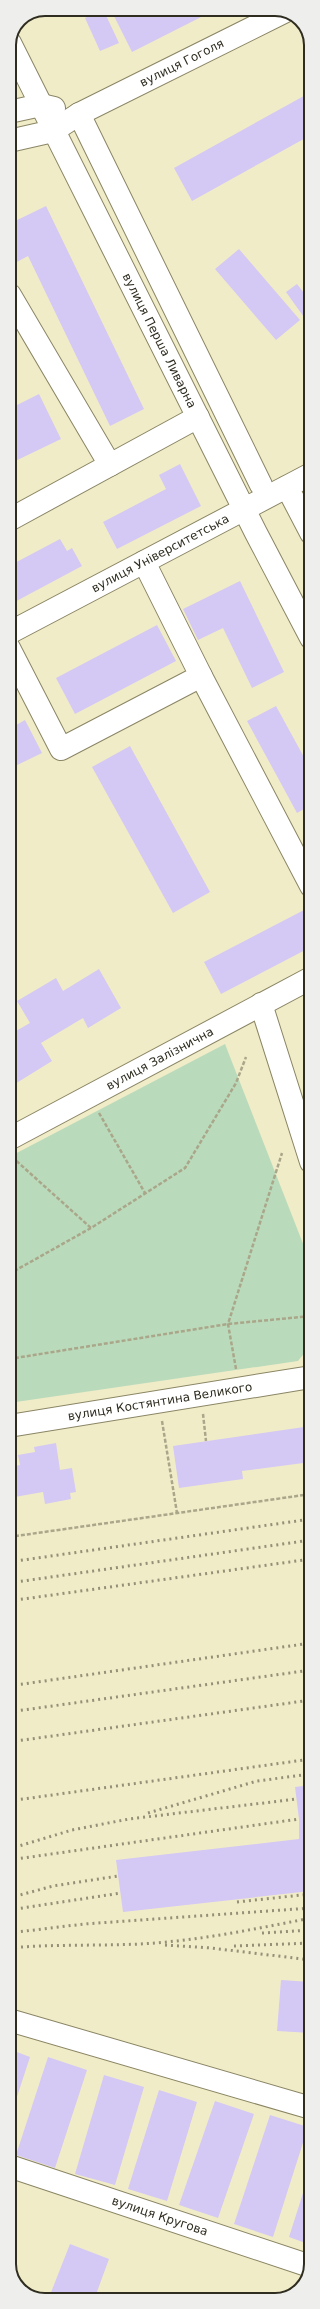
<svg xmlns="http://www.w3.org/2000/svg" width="320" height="2309" font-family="'DejaVu Sans',sans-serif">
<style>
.green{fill:#badbbb}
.building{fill:#d4c8f4}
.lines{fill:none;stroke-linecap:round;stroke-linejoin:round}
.minor-casing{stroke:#8a8564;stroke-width:24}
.path{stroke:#aaa68a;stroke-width:2.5;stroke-dasharray:4 2;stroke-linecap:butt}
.minor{stroke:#fff;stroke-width:22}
.rail{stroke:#949077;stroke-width:3;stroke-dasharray:2 4;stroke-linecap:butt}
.labels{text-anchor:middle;stroke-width:3;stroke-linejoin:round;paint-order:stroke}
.street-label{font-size:12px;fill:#2f2d20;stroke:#fff}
.rim{fill:none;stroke:#2f2d20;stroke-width:2}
</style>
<rect width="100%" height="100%" fill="#f1ecc8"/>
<!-- green -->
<path class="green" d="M 225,1044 L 311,1264 L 311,1345 L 298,1361 L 9,1403 L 9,1157 Z"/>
<!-- building -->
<g class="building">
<path d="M 103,9 L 119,43 L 100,51 L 85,18 Z"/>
<path d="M 123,9 L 217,9 L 132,52 L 113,14 Z"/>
<path d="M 311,92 L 311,135 L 192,201 L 174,168 Z"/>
<path d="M 46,206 L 144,409 L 110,426 L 28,256 L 13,264 L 9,256 L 9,224 Z"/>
<path d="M 239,249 L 300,320 L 276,340 L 215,269 Z"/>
<path d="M 297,284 L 311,302 L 311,327 L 286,292 Z"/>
<path d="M 39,394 L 61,439 L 9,464 L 9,409 Z"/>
<path d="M 180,464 L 201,506 L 117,549 L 103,522 L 166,489 L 159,475 Z"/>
<path d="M 60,539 L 67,551 L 72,548 L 82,566 L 9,605 L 9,566 Z"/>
<path d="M 240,581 L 284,672 L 252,688 L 223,628 L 198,640 L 183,609 Z"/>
<path d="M 157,625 L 176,661 L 75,714 L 56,678 Z"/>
<path d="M 276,706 L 311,770 L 311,805 L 297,813 L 247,721 Z"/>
<path d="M 25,720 L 42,753 L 9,769 L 9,729 Z"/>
<path d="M 130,746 L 210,892 L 173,913 L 92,767 Z"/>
<path d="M 304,910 L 311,922 L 311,947 L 221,994 L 204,962 Z"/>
<path d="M 99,969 L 121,1008 L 88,1028 L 83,1018 L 41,1043 L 52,1061 L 10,1087 L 9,1035 L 30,1023 L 17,1001 L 56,978 L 63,991 Z"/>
<path d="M 311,1426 L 311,1462 L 242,1471 L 243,1479 L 179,1488 L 173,1446 Z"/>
<path d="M 56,1443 L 60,1470 L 72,1468 L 76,1492 L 70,1493 L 71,1499 L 45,1504 L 43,1492 L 9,1498 L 9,1467 L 20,1465 L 18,1455 L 35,1452 L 34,1447 Z"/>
<path d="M 311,1785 L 311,1891 L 123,1912 L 116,1860 L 299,1839 L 299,1819 L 295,1787 Z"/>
<path d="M 281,1980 L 311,1982 L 311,2033 L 277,2031 Z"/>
<path d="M 9,2049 L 30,2057 L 10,2118 L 9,2118 Z"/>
<path d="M 48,2057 L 87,2070 L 55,2168 L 16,2155 Z"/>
<path d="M 104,2075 L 144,2087 L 115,2185 L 75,2174 Z"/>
<path d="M 159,2090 L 197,2102 L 167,2201 L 128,2189 Z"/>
<path d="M 215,2101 L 254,2114 L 218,2218 L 179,2205 Z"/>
<path d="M 270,2115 L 308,2127 L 273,2237 L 234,2224 Z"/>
<path d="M 311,2168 L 311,2245 L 289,2237 Z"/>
<path d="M 70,2244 L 109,2259 L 94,2300 L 48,2300 Z"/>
</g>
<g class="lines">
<defs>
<g id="minor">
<path id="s1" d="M 10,43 L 256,533 L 311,638"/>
<path d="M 9,112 L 41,105 L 54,108"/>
<path d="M 79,114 L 261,485"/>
<path id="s2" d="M 9,141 L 53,131 L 79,114 L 284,12"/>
<path d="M 10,295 L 110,465"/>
<path d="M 287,487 L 311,533"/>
<path d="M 9,520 L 198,417"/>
<path id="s3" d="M 9,633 L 311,474"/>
<path d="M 9,648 L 61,749 L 201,676 L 144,562"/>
<path d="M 201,676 L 311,886"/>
<path d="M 261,1004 L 311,1162"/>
<path id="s4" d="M 9,1139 L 311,978"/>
<path id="s5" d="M 9,1426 L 311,1377"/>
<path d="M 9,2020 L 311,2108"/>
<path id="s6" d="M 9,2166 L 310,2266"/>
</g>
</defs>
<!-- minor casing -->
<use href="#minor" class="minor-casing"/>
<!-- path -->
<g class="path">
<path d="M 99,1113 L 145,1193"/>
<path d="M 12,1157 L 91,1228"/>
<path d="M 9,1274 L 91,1228 L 185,1168 L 236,1083 L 246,1057"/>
<path d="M 9,1359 L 228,1324 L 311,1316"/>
<path d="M 236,1369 L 228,1324 L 282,1153"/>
<path d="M 203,1414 L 206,1441"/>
<path d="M 162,1421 L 177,1513"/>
<path d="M 9,1537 L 311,1494"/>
</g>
<!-- minor -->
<use href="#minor" class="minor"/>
<!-- rail -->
<g class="rail">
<path d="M 9,1562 L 311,1519"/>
<path d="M 9,1583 L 311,1540"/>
<path d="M 9,1601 L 311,1559"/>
<path d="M 9,1686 L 311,1643"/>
<path d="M 9,1712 L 311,1670"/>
<path d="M 9,1742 L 311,1700"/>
<path d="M 9,1801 L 311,1759"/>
<path d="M 148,1813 L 257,1781 L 311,1774"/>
<path d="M 9,1849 L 72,1830 L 129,1819 L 297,1799"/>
<path d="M 9,1860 L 299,1819"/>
<path d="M 9,1898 L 53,1886 L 118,1876"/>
<path d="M 237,1902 L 311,1894"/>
<path d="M 9,1910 L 121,1893"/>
<path d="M 9,1933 L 84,1924 L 311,1908"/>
<path d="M 262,1933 L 311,1930"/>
<path d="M 165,1945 L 211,1948 L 311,1960"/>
<path d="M 234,1946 L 311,1943"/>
<path d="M 9,1948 C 53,1944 96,1946 140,1944 C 197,1941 255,1929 311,1918"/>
</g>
</g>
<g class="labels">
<!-- street labels -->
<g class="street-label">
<text dy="4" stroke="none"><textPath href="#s2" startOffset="191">вулиця Гоголя</textPath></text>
<text dy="4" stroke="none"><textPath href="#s1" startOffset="333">вулиця Перша Ливарна</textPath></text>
<text dy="4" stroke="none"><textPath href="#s3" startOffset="171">вулиця Університетська</textPath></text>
<text dy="4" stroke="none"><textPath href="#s4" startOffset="171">вулиця Залізнична</textPath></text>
<text dy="4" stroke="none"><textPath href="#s5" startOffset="153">вулиця Костянтина Великого</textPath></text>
<text dy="4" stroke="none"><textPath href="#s6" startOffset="159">вулиця Кругова</textPath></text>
</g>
</g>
<!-- crop -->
<path d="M0 0H320V2309H0ZM45 16H275A29 29 0 0 1 304 45V2264A29 29 0 0 1 275 2293H45A29 29 0 0 1 16 2264V45A29 29 0 0 1 45 16Z" fill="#eeeeed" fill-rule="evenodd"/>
<path class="rim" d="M45 16H275A29 29 0 0 1 304 45V2264A29 29 0 0 1 275 2293H45A29 29 0 0 1 16 2264V45A29 29 0 0 1 45 16Z"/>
</svg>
